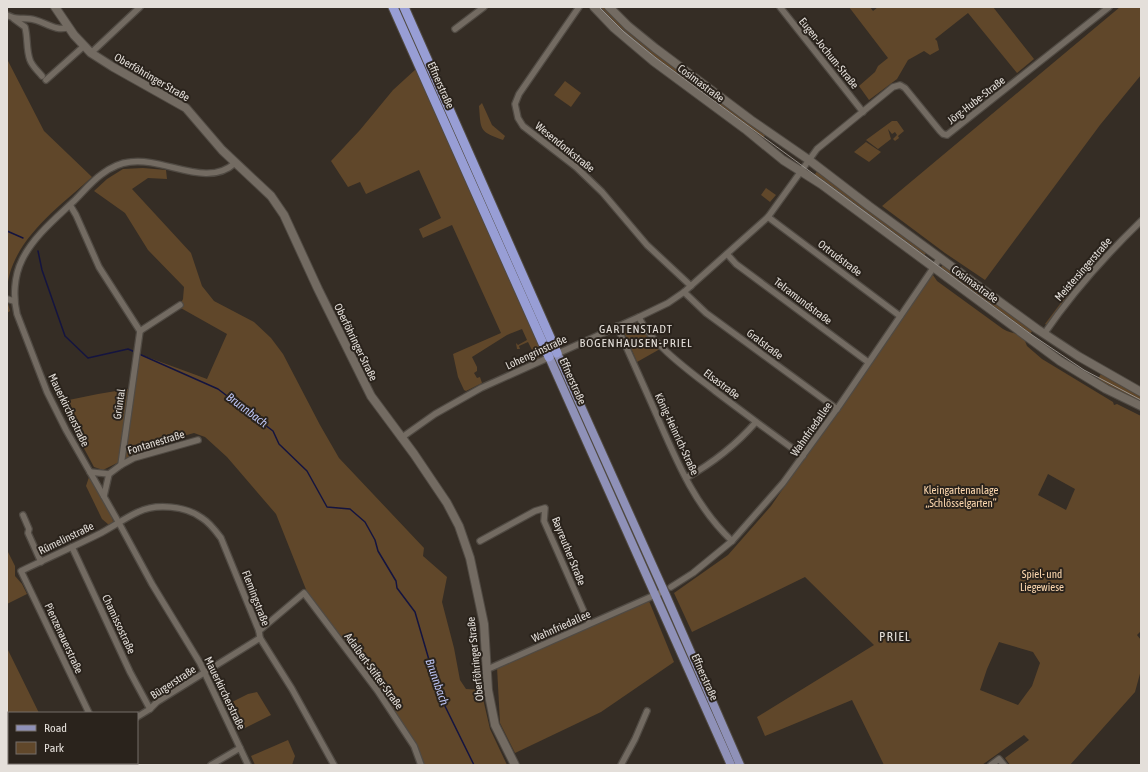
<svg xmlns="http://www.w3.org/2000/svg" width="1148" height="772" font-family="'Asap Condensed',sans-serif">
<style>
.green{fill:#60472a;fill-rule:evenodd}
.water{fill:#141440}
.lines{fill:none;stroke-linecap:round;stroke-linejoin:round}
.stream{stroke:#141440;stroke-width:1.5}
.minor-casing{stroke:#504a43;stroke-width:8}
.secondary-casing{stroke:#504a43;stroke-width:10}
.primary-casing{stroke:#504a43;stroke-width:10}
.trunk-casing{stroke:#504a43;stroke-width:11}
.minor{stroke:#736b62;stroke-width:5.5}
.secondary{stroke:#736b62;stroke-width:8}
.primary{stroke:#8f91b8;stroke-width:8}
.trunk{stroke:#989ed5;stroke-width:9}
.tram{stroke:#97918b;stroke-width:1}
.labels{text-anchor:middle;stroke-width:4;stroke-linejoin:round;paint-order:stroke}
.street-label{font-size:11px;fill:#e4dfda;stroke:#2a231c}
.park-label{font-size:11px;fill:#fdd8af;stroke:#2a231c}
.neighbourhood-label{font-size:12px;letter-spacing:1px;fill:#e4dfda;stroke:#2a231c}
.water-label{font-size:12px;font-style:italic;fill:#bbc3f2;stroke:#2a231c}
.quarter-label{font-size:13px;letter-spacing:1px;fill:#e4dfda;stroke:#2a231c}
</style>
<rect width="100%" height="100%" fill="#352d25"/>
<!-- green -->
<g class="green">
<path d="M 397,7 L 399,7 L 551,347 L 550,350 Z"/>
<path d="M 596,7 L 606,7 L 767,132 L 762,140 L 654,59 Z"/>
<path d="M 849,7 L 870,7 L 873,11 L 878,7 L 993,7 L 1034,59 L 1017,73 L 968,13 L 935,39 L 937,41 L 939,50 L 930,55 L 924,51 L 908,60 L 897,79 L 869,100 L 859,86 L 875,72 L 878,66 L 888,58 Z"/>
<path d="M 1120,7 L 1141,7 L 1141,75 L 1100,125 L 985,280 L 945,253 L 882,206 Z"/>
<path d="M 7,59 L 44,131 L 92,177 C 57,209 6,244 7,296 C 7,301 9,307 10,311 L 7,313 Z"/>
<path d="M 416,69 L 541,349 L 541,356 L 537,360 L 528,342 L 519,346 L 520,349 L 517,349 L 516,343 L 518,345 L 527,340 L 522,329 L 507,335 L 472,357 L 477,367 L 477,371 L 474,373 L 477,378 L 480,377 L 482,383 L 466,391 L 464,390 L 458,377 L 453,354 L 501,333 L 452,225 L 423,238 L 419,229 L 441,218 L 419,170 L 366,194 L 360,182 L 348,187 L 331,161 L 360,130 L 393,90 Z"/>
<path d="M 565,81 L 581,93 L 571,107 L 554,95 Z"/>
<path d="M 482,103 L 492,125 L 505,136 L 503,140 C 479,131 481,131 479,106 Z"/>
<path d="M 892,121 L 897,121 L 904,131 L 898,136 L 899,138 L 895,141 L 893,139 L 897,135 L 895,132 L 892,134 L 888,129 L 891,139 L 878,149 L 866,140 Z"/>
<path d="M 866,142 L 881,152 L 869,162 L 854,152 Z"/>
<path d="M 143,168 L 166,170 L 167,179 L 148,178 L 132,189 L 191,253 L 202,286 L 214,301 L 254,322 L 271,338 L 283,354 L 320,425 L 339,458 L 424,548 L 423,556 L 447,577 L 442,602 L 454,648 L 460,680 L 466,689 L 481,690 L 490,729 L 507,765 L 424,765 L 416,745 L 387,700 L 307,592 L 276,514 L 227,457 L 205,437 L 194,433 L 162,442 L 163,447 L 131,456 L 103,470 L 94,467 L 59,402 L 98,394 L 134,388 L 139,354 L 207,379 L 227,334 L 179,307 L 183,299 L 184,287 L 148,250 L 125,213 L 94,191 L 107,179 L 123,169 Z"/>
<path d="M 818,170 L 927,251 L 923,258 L 813,177 Z"/>
<path d="M 766,188 L 776,195 L 770,202 L 761,195 Z"/>
<path d="M 1106,250 L 1106,252 L 1073,289 L 1054,314 L 1055,316 L 1047,325 L 1045,324 L 1072,288 Z"/>
<path d="M 944,263 L 1034,329 L 1028,336 L 939,270 Z"/>
<path d="M 933,275 L 937,281 L 1003,329 C 1010,333 1016,333 1023,336 L 1027,346 L 1042,359 L 1113,402 L 1114,405 L 1117,404 L 1141,416 L 1141,631 L 1137,635 L 1141,640 L 1141,670 L 1135,692 L 1070,765 L 1010,765 L 1005,758 L 1029,740 L 1024,735 L 982,765 L 884,765 L 852,700 L 765,736 L 757,717 L 874,645 L 805,577 L 692,632 L 674,593 L 728,555 L 771,506 L 927,280 ZM 1048,474 L 1075,489 L 1066,510 L 1038,495 ZM 999,642 L 1033,652 L 1040,663 L 1032,686 L 1018,705 L 980,690 L 987,669 Z"/>
<path d="M 636,323 L 660,349 L 637,362 L 624,332 L 626,328 Z"/>
<path d="M 1102,372 L 1141,394 L 1141,403 L 1097,381 Z"/>
<path d="M 89,477 L 112,514 L 113,522 L 109,525 L 102,519 L 86,486 Z"/>
<path d="M 7,550 L 15,566 L 15,576 L 22,584 L 27,594 L 7,604 Z"/>
<path d="M 649,601 L 674,662 L 601,712 L 515,753 L 500,723 L 497,667 L 590,625 Z"/>
<path d="M 7,648 L 39,713 L 9,713 L 9,718 L 7,714 Z"/>
<path d="M 257,692 L 271,715 L 239,731 L 226,705 L 248,694 Z"/>
<path d="M 288,740 L 295,756 L 292,765 L 255,765 L 251,756 Z"/>
</g>
<!-- water -->
<path class="water" d="M 7,714 L 9,718 L 9,763 L 29,763 L 30,765 L 7,765 Z"/>
<g class="lines">
<!-- stream -->
<g class="stream">
<path d="M 7,231 L 23,238"/>
<path d="M 38,251 L 42,270 L 65,336 L 88,358 L 128,349 L 135,352"/>
<path d="M 139,354 L 218,389 L 273,431 L 279,444 L 307,471 L 327,507 L 350,509 L 365,522 L 375,540 L 378,551 L 396,581 L 397,588 L 415,612 L 439,694 L 474,765"/>
</g>
<defs>
<g id="minor">
<path d="M 579,7 L 519,94 L 515,104 L 518,118 L 523,126 L 576,167 L 602,192 L 647,245 L 691,286"/>
<path d="M 780,7 L 863,112"/>
<path d="M 7,15 C 17,21 21,17 31,19 C 42,20 57,33 68,27"/>
<path d="M 14,19 L 25,27 C 28,38 26,49 30,60 C 32,66 38,71 42,76"/>
<path d="M 455,29 L 484,7"/>
<path d="M 91,53 L 140,7"/>
<path d="M 46,80 L 84,46"/>
<path d="M 235,163 C 207,189 164,157 130,162 C 120,163 110,168 102,174 C 92,181 83,192 74,201 C 55,219 33,237 22,260 C 14,276 13,297 17,314 L 47,392 L 66,430 L 119,523 L 152,584 L 200,663 L 248,765"/>
<path d="M 70,205 L 76,215 L 99,267 L 140,331 L 121,465"/>
<path d="M 768,217 L 900,316"/>
<path d="M 727,254 L 736,264 L 868,362"/>
<path d="M 684,292 L 706,313 L 837,409"/>
<path d="M 7,299 L 14,301"/>
<path d="M 639,317 C 651,344 692,373 715,391 C 744,413 774,435 803,456"/>
<path d="M 617,326 C 630,356 644,386 657,416 C 677,462 695,506 732,541"/>
<path d="M 140,331 L 180,305"/>
<path d="M 1044,334 C 1072,293 1106,255 1141,221"/>
<path d="M 401,438 L 435,414 L 481,388 L 639,317 L 668,303 L 684,292 L 768,217 L 817,149 L 893,87 L 900,85 L 905,88 L 940,131 L 943,134 L 947,135 L 1109,7"/>
<path d="M 90,472 L 109,474"/>
<path d="M 686,478 C 713,463 735,446 756,422"/>
<path d="M 104,496 L 109,474 L 121,465 L 134,458 L 198,440"/>
<path d="M 23,515 L 29,529 L 28,533 L 41,562"/>
<path d="M 480,541 L 535,511 L 545,508 L 544,521 L 589,623"/>
<path d="M 72,547 L 130,672 L 150,709"/>
<path d="M 671,587 L 693,573 L 732,541 L 783,483 L 839,406 L 940,258"/>
<path d="M 259,631 L 304,593 L 377,690 L 414,746 L 421,765"/>
<path d="M 488,669 L 664,591"/>
<path d="M 89,713 L 21,571 C 48,558 75,546 101,533 C 114,526 125,518 138,512 C 156,503 186,506 202,518 C 210,523 215,530 221,538 L 259,631 L 260,638 L 292,689 L 334,765"/>
<path d="M 137,717 L 150,709 L 157,702 L 260,638"/>
<path d="M 111,763 L 112,765"/>
<path d="M 211,765 L 240,748"/>
<path d="M 621,765 L 635,739 L 647,711"/>
<path d="M 991,765 L 999,759 L 1004,765"/>
</g>
<g id="secondary">
<path d="M 55,7 L 74,35 L 91,53 L 113,67 L 186,108 L 222,150 L 271,196 L 284,215 L 318,289 L 371,396 L 414,454 L 447,503 L 459,526 L 470,558 L 484,624 L 488,690 L 495,725 L 515,765"/>
<path d="M 594,7 L 614,28 L 653,61 L 745,129 L 783,160 L 821,184 L 1060,361 L 1106,389 L 1141,406"/>
<path d="M 609,7 L 628,26 L 655,48 L 751,120 L 809,160 L 869,206 L 1037,329 L 1078,356 L 1141,392"/>
</g>
<g id="primary">
<path d="M 557,353 L 664,591 L 740,765"/>
<path d="M 549,357 L 731,765"/>
</g>
<g id="trunk">
<path d="M 393,7 L 549,357"/>
<path d="M 404,7 L 557,353"/>
</g>
</defs>
<!-- minor casing -->
<use href="#minor" class="minor-casing"/>
<!-- secondary casing -->
<use href="#secondary" class="secondary-casing"/>
<!-- primary casing -->
<use href="#primary" class="primary-casing"/>
<!-- trunk casing -->
<use href="#trunk" class="trunk-casing"/>
<!-- minor -->
<use href="#minor" class="minor"/>
<!-- secondary -->
<use href="#secondary" class="secondary"/>
<!-- primary -->
<use href="#primary" class="primary"/>
<!-- trunk -->
<use href="#trunk" class="trunk"/>
<!-- tram -->
<path class="tram" d="M 599,7 L 624,32 L 656,58 L 1032,335 L 1084,370 L 1141,400"/>
</g>
<g class="labels">
<!-- street labels -->
<g class="street-label">
<text transform="translate(829 53) rotate(51)" y="4">Eugen-Jochum-Straße</text>
<text transform="translate(152 77) rotate(30)" y="4">Oberföhringer Straße</text>
<text transform="translate(701 83) rotate(37)" y="4">Cosimastraße</text>
<text transform="translate(441 85) rotate(66)" y="4">Effnerstraße</text>
<text transform="translate(976 100) rotate(-38)" y="4">Jörg-Hube-Straße</text>
<text transform="translate(565 147) rotate(39)" y="4">Wesendonkstraße</text>
<text transform="translate(840 258) rotate(37)" y="4">Ortrudstraße</text>
<text transform="translate(1083 269) rotate(-49)" y="4">Meistersingerstraße</text>
<text transform="translate(975 284) rotate(36)" y="4">Cosimastraße</text>
<text transform="translate(803 301) rotate(37)" y="4">Telramundstraße</text>
<text transform="translate(356 342) rotate(64)" y="4">Oberföhringer Straße</text>
<text transform="translate(765 344) rotate(37)" y="4">Gralstraße</text>
<text transform="translate(536 352) rotate(-25)" y="4">Lohengrinstraße</text>
<text transform="translate(573 381) rotate(66)" y="4">Effnerstraße</text>
<text transform="translate(722 384) rotate(37)" y="4">Elsastraße</text>
<text transform="translate(119 404) rotate(-82)" y="4">Grüntal</text>
<text transform="translate(69 410) rotate(64)" y="4">Mauerkircherstraße</text>
<text transform="translate(811 429) rotate(-55)" y="4">Wahnfriedallee</text>
<text transform="translate(677 434) rotate(65)" y="4">König-Heinrich-Straße</text>
<text transform="translate(156 442) rotate(-17)" y="4">Fontanestraße</text>
<text transform="translate(66 538) rotate(-26)" y="4">Rümelinstraße</text>
<text transform="translate(569 551) rotate(68)" y="4">Bayreuther Straße</text>
<text transform="translate(256 598) rotate(69)" y="4">Flemingstraße</text>
<text transform="translate(119 624) rotate(65)" y="4">Chamissostraße</text>
<text transform="translate(561 626) rotate(-24)" y="4">Wahnfriedallee</text>
<text transform="translate(64 638) rotate(65)" y="4">Pienzenauerstraße</text>
<text transform="translate(475 659) rotate(-96)" y="4">Oberföhringer Straße</text>
<text transform="translate(374 671) rotate(54)" y="4">Adalbert-Stifter-Straße</text>
<text transform="translate(705 677) rotate(66)" y="4">Effnerstraße</text>
<text transform="translate(173 682) rotate(-33)" y="4">Bürgerstraße</text>
<text transform="translate(225 693) rotate(64)" y="4">Mauerkircherstraße</text>
</g>
<!-- park labels -->
<g class="park-label">
<text x="961" y="494">Kleingartenanlage<tspan x="961" dy="13">„Schlösselgarten“</tspan></text>
<text x="1042" y="578">Spiel- und<tspan x="1042" dy="13">Liegewiese</tspan></text>
</g>
<!-- neighbourhood labels -->
<g class="neighbourhood-label">
<text x="636" y="333">GARTENSTADT<tspan x="636" dy="14">BOGENHAUSEN-PRIEL</tspan></text>
</g>
<!-- water labels -->
<g class="water-label">
<text transform="translate(247 410) rotate(37)" y="4">Brunnbach</text>
<text transform="translate(437 682) rotate(71)" y="4">Brunnbach</text>
</g>
<!-- quarter labels -->
<g class="quarter-label">
<text x="895" y="641">PRIEL</text>
</g>
</g>
<!-- border -->
<rect width="1148" height="772" fill="none" stroke="#e4dfda" stroke-width="16"/>
<!-- legend -->
<rect x="8" y="712" width="130" height="52" fill="#2a231c" stroke="#746e68"/>
<rect x="16" y="725" width="20" height="6" fill="#8f91b8" stroke="#746e68"/>
<text x="44" y="732" font-size="12" fill="#e4dfda">Road</text>
<rect x="16" y="742" width="20" height="12" fill="#60472a" stroke="#746e68"/>
<text x="44" y="752" font-size="12" fill="#e4dfda">Park</text>
</svg>
